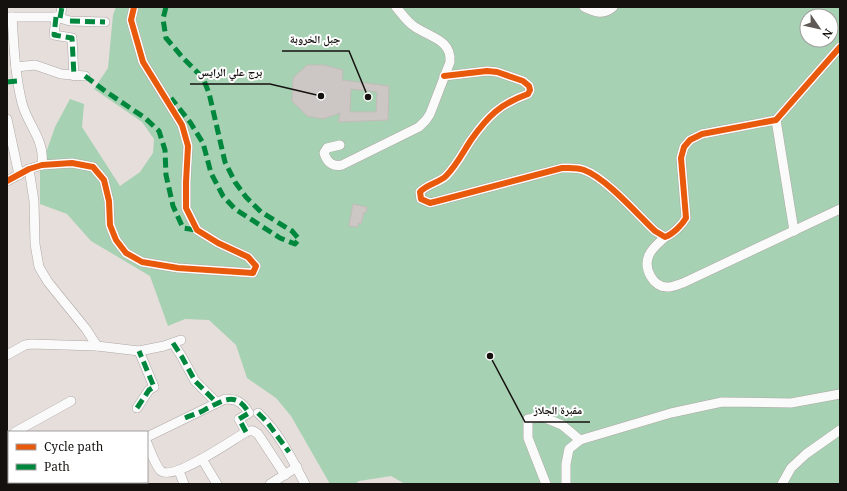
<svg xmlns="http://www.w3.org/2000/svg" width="847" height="491" font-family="'Noto Serif','Noto Naskh Arabic',serif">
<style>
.green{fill:#a6d1b2;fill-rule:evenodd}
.building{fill:#ccc7c4;stroke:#c2bcb9;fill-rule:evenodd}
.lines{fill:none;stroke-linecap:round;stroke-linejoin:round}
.minor-casing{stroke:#aea8a6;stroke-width:10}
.minor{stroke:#fbfafa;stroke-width:9}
.quiet{stroke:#00873e;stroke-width:5;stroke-dasharray:10 5;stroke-linecap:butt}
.cycleway-casing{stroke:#fff;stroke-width:8}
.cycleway{stroke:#e8590c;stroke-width:6}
.leader{fill:none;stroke:#15110f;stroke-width:1.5}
.callout-dot{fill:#15110f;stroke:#fff;stroke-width:1.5}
.callout-label{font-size:11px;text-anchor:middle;font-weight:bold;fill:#15110f;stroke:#fff;stroke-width:4;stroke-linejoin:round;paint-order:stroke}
</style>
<rect width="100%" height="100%" fill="#e6dedb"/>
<!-- green -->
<path class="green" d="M 116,7 L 840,7 L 840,484 L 405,484 L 391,476 L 359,481 L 355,484 L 330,484 L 291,416 L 276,398 L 247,378 L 236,345 L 209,320 L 185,319 L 168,326 L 150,276 L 91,241 L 67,214 L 40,204 L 40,170 L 55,127 L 70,99 L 84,104 L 82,127 L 120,186 L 140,172 L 153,153 L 154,139 L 142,122 L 94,89 L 108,68 L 113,15 ZM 807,16 L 831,16 L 831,40 L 807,40 Z"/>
<!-- building -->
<g class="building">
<path d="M 307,65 L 324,65 L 343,70 L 342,80 L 389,86 L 388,120 L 338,122 L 340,113 L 323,119 L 307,116 L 292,101 L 293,78 ZM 351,89 L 377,92 L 376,112 L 350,112 Z"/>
<path d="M 353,204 L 367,207 L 366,213 L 364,212 L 361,224 L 358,223 L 358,227 L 349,226 Z"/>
</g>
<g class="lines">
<defs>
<g id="minor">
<path d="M 584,7 C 595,12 603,16 613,7"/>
<path d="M 7,17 L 56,17 L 70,21 L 105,22"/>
<path d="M 12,17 C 14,46 15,75 22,103 C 28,126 45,139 42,165"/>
<path d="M 56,17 L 54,35 L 72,38 L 74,76"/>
<path d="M 60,18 L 62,7"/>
<path d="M 16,67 L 35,65 L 61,74 L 85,76"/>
<path d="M 444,76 L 487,71 L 497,72 L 523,81 L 529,86 L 530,90 L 528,94 C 500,104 488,116 471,140 C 463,152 457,165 446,176 C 439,183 427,184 420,192 L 421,199 L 430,203 L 438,201 L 562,168 C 569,168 576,167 584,170 C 606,178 637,214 655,231 L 665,237 C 673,234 682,225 686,218 L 681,158 L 684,147 L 690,140 L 702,134 L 776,120 L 840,47"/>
<path d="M 7,119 L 19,175"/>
<path d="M 776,120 L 794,231"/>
<path d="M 340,145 L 327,148 L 324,153 C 327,162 332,167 342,165 L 419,127 L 426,120 L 430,114 L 450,62 C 452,40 430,37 415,27 C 407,22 402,14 396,7"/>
<path d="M 29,169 L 34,201 L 35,244 L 39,267 L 48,282 L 86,329 L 97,346"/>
<path d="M 7,181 L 29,169 L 42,165 L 72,163 L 93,167 L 104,180 L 109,201 L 110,225 L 116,240 L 126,253 L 142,262 L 178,268 L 253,273 L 256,266 L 248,257 L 218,243 L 197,230 L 186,208 L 186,182 L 188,146 L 182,125 L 143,62 L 131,20 L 134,7"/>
<path d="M 665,237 C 660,242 652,248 649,255 C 643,268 653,288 668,287 C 673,287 679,284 683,283 L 840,209"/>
<path d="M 173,343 L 182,357 L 195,381 L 217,403"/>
<path d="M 7,355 L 25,345 L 31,344 L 97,346 L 139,351 L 164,346 L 181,340"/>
<path d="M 137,408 L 149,390 L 154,387 L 139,351"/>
<path d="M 258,413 C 279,432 292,459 305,484"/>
<path d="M 15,432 L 71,401"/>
<path d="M 7,437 L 9,435"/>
<path d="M 147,437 L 225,399 C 237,399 242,402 249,413 L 239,419 L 246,432"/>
<path d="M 147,443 C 150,450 156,467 161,471 C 174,481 232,440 246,432 C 251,430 253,430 258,434 L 285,475"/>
<path d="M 202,459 L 217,484"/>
<path d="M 179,471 L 184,484"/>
<path d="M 121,482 L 122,484"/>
<path d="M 59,484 L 66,482"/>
<path d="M 270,484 L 297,467"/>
<path d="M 546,484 L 528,438 L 528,419 L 543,417 L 562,425 L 580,440 L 671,413 L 722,402 L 791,403 L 840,394"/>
<path d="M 566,484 L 566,464 L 569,449 L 580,440"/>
<path d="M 782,484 L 791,468 L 806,454 L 840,430"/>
</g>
</defs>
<!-- minor casing -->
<use href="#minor" class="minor-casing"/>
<!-- minor -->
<use href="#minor" class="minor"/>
<!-- quiet -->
<g class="quiet">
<path d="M 166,7 L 163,19 L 166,38 L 184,59 L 203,78 L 209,93 L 225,162 L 235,182 L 246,197 L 261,212 L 292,231 L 299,239 L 295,244 L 280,238 L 235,209 L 223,196 L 211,173 L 203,143 L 190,122 L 171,98"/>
<path d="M 56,17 L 54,35 L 72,38 L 74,76"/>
<path d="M 60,18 L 62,7"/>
<path d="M 70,21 L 105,22"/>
<path d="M 85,76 L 105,91 L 145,118 L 159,131 L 165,150 L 166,175 L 173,206 L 183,228 L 197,230"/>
<path d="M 7,82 L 18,81"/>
<path d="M 173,343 L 182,357 L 195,381 L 217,403"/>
<path d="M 137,408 L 149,390 L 154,387 L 139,351"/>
<path d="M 258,413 L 267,422 L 289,452"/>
<path d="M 185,418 C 192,415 200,413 206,409 C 224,400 236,391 249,413 L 239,419 L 246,432"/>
<path d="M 59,484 L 66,482"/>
</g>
<defs>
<g id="cycleway">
<path d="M 444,76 L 487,71 L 497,72 L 523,81 L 529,86 L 530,90 L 528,94 C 500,104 488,116 471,140 C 463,152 457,165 446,176 C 439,183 427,184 420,192 L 421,199 L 430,203 L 438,201 L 562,168 C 569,168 576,167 584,170 C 606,178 637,214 655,231 L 665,237 C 673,234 682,225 686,218 L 681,158 L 684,147 L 690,140 L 702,134 L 776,120 L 840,47"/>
<path d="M 7,181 L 29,169 L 42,165 L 72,163 L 93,167 L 104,180 L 109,201 L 110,225 L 116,240 L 126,253 L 142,262 L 178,268 L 253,273 L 256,266 L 248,257 L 218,243 L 197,230 L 186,208 L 186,182 L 188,146 L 182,125 L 143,62 L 131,20 L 134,7"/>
</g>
</defs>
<!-- cycleway casing -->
<use href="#cycleway" class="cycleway-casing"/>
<!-- cycleway -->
<use href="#cycleway" class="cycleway"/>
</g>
<!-- callouts -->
<path class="leader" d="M368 97L349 51H282M321 96L270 84H190M490 356L525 422H590"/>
<g class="callout-dot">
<circle cx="368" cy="97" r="4"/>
<circle cx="321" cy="96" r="4"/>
<circle cx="490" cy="356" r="4"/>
</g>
<g class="callout-label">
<text x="315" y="43">جبل الخروبة</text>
<text x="230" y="76">برج علي الرايس</text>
<text x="558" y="414">مقبرة الجلاز</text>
</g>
<!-- border -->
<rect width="847" height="491" fill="none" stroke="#15110f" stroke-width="16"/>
<!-- legend -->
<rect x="8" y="431" width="140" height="52" fill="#ffffff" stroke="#a1a09f"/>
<rect x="16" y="444" width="20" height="6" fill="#e8590c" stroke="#a1a09f"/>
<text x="44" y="451" font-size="12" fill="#15110f">Cycle path</text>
<rect x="16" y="464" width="20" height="6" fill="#00873e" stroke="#a1a09f"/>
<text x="44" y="471" font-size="12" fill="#15110f">Path</text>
<!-- north arrow -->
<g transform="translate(819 28) rotate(124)"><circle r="19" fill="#ffffff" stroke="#a1a09f"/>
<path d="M0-3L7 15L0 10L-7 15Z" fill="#5e5956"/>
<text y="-6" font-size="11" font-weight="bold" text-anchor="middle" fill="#15110f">N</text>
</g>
</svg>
